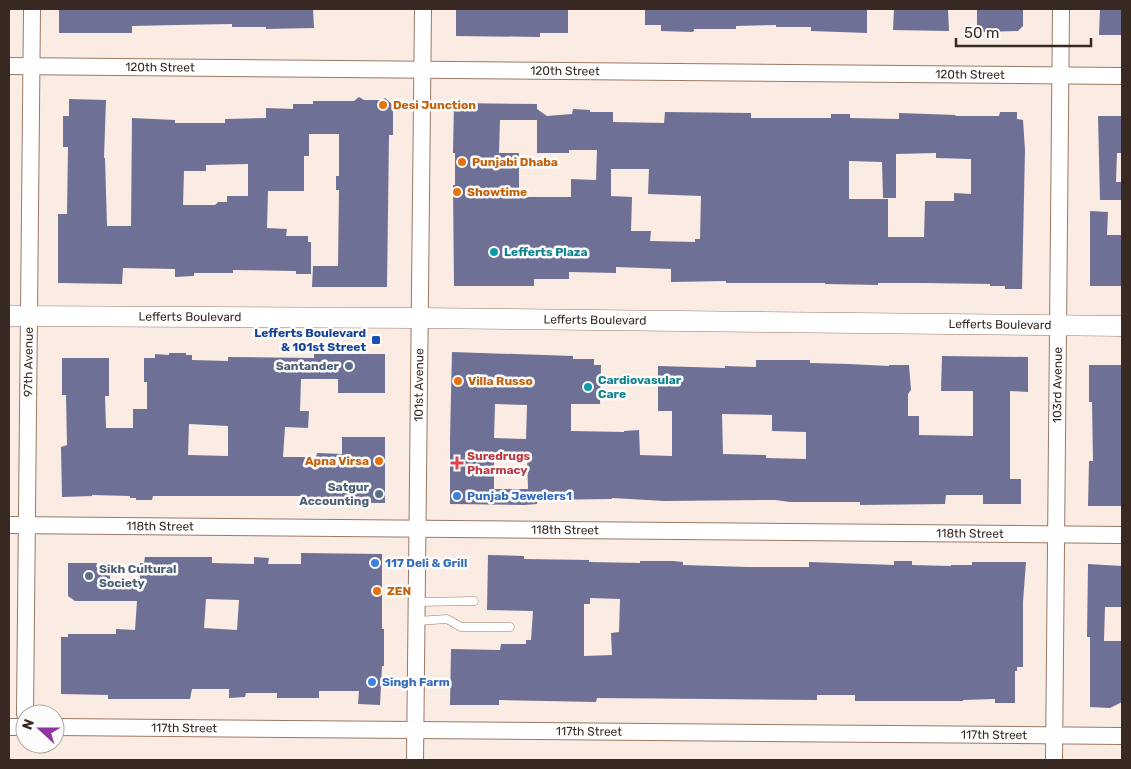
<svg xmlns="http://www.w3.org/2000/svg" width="1131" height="769" font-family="Rubik,sans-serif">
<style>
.building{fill:#6f7095;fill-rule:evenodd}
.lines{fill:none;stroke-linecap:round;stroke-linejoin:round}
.service-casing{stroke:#997966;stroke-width:9}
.minor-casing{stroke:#997966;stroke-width:18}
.tertiary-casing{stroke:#997966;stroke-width:21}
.service{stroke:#fff;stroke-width:8}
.minor{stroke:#fff;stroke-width:16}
.tertiary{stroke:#fff;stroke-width:20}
.food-dot{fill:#e8710a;stroke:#fcfcfc;stroke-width:2}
.culture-dot{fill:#0f9aa8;stroke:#fcfcfc;stroke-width:2}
.transit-dot{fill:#1a4fb4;stroke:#fcfcfc;stroke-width:2}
.service-dot{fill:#5c6f8a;stroke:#fcfcfc;stroke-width:2}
.health-dot{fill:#e0444e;stroke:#fcfcfc;stroke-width:2}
.shop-dot{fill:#3f7fe0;stroke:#fcfcfc;stroke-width:2}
.labels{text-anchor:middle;stroke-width:5;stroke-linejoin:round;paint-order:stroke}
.street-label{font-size:12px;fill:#382a22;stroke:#fcfcfc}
.food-label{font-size:12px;font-weight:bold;fill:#c56008;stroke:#fcfcfc;text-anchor:start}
.culture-label{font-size:12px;font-weight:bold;fill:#0d838f;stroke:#fcfcfc;text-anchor:start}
.transit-label{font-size:12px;font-weight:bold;fill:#164399;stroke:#fcfcfc;text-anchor:end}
.service-label{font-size:12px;font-weight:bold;fill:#4e5e75;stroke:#fcfcfc;text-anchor:end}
.health-label{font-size:12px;font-weight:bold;fill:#be3a42;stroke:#fcfcfc;text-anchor:start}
.shop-label{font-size:12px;font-weight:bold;fill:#366cbe;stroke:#fcfcfc;text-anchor:start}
</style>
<rect width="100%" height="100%" fill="#faece3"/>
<!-- building -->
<g class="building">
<path d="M 59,9 L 313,9 L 314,28 L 266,29 L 266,27 L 232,27 L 232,24 L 176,25 L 132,26 L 132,33 L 59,33 Z"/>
<path d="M 456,9 L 568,9 L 568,33 L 540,33 L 540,37 L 456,36 Z"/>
<path d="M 645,9 L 867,9 L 867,33 L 811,31 L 811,27 L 776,27 L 776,25 L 736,26 L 736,29 L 694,29 L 694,31 L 692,32 L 661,31 L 661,25 L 645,25 Z"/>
<path d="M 894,9 L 948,9 L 949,31 L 893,30 Z"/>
<path d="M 977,9 L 1023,9 L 1023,26 L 1018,31 L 977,32 Z"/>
<path d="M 1100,9 L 1122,9 L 1122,35 L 1099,35 Z"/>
<path d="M 359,97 L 364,100 L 382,100 L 385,98 L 393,105 L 393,135 L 389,135 L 387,287 L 312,287 L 313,266 L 338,266 L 339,190 L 336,190 L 336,176 L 339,176 L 339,134 L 309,134 L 309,156 L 304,156 L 304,191 L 268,191 L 267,228 L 287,229 L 286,236 L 308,236 L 308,242 L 311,242 L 311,274 L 296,274 L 296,271 L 233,270 L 233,273 L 194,273 L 194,276 L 175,277 L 175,269 L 123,268 L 122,284 L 58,283 L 58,214 L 67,214 L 68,147 L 63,147 L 63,116 L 69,116 L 69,99 L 106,100 L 104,158 L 105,158 L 107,226 L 131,226 L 132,118 L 175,120 L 175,123 L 225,123 L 225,119 L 266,118 L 266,108 L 293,109 L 293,104 L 313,104 L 313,101 L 354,101 ZM 248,164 L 248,196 L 227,196 L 227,202 L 218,202 L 215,205 L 183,205 L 184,171 L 206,171 L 206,165 Z"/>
<path d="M 454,103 L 537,104 L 537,109 L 547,116 L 572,114 L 573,109 L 590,110 L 590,112 L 613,112 L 613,122 L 664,123 L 665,112 L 751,113 L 751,118 L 831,118 L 831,114 L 850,114 L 850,118 L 899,119 L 899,113 L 956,115 L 955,116 L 999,116 L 1000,112 L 1017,112 L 1017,119 L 1023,120 L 1025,150 L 1022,289 L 1005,289 L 1005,286 L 990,286 L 990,284 L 924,283 L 878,283 L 878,285 L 825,284 L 825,283 L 726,283 L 726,281 L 671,282 L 671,269 L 616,267 L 616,273 L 569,272 L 569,279 L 534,279 L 534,286 L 454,286 L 453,185 L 455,185 L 455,153 L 453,153 ZM 500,120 L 537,120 L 537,153 L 569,153 L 569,150 L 597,150 L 596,180 L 571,179 L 571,197 L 519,197 L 519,153 L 499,153 ZM 936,153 L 936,158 L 971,159 L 971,194 L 954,193 L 954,201 L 925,201 L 924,237 L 888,237 L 888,199 L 849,199 L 849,161 L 882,162 L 883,198 L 896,198 L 896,154 ZM 611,169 L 649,169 L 648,194 L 701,196 L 700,239 L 695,239 L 695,242 L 650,241 L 651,231 L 631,231 L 632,197 L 611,196 Z"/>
<path d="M 1098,116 L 1122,116 L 1122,153 L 1117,153 L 1116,182 L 1122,182 L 1122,200 L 1100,200 Z"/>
<path d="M 1090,211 L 1108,212 L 1107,235 L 1122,235 L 1122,286 L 1090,286 Z"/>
<path d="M 452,352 L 573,356 L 573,359 L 594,359 L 594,365 L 601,365 L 600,404 L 571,404 L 571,431 L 624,432 L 624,431 L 639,430 L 640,455 L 672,456 L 672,411 L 658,411 L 658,366 L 725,368 L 725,366 L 756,367 L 756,360 L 810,360 L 810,363 L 849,364 L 889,366 L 889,365 L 909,365 L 911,390 L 908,394 L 908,416 L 919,416 L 919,435 L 973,436 L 973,391 L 941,391 L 942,356 L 1028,357 L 1028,392 L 1010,391 L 1010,479 L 1021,479 L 1021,504 L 983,504 L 983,495 L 946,495 L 945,504 L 860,505 L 860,502 L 790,502 L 775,500 L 665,501 L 612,498 L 612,499 L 537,500 L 537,504 L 524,505 L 450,504 L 450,438 ZM 495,404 L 527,405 L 526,439 L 494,438 ZM 722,414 L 772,415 L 772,431 L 806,432 L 806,459 L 766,458 L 766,455 L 723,454 ZM 494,453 L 527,454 L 528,489 L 494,489 Z"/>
<path d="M 169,353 L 186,353 L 186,355 L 192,355 L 192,360 L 228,361 L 228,357 L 314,358 L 314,354 L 385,354 L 385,393 L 338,393 L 338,379 L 301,379 L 300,411 L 309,411 L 308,428 L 285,427 L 283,457 L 316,457 L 317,453 L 342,454 L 342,437 L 385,437 L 385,503 L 302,502 L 302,496 L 153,496 L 152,500 L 136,500 L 136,498 L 130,498 L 130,496 L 92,495 L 92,496 L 62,497 L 61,447 L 67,445 L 66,395 L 62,395 L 62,358 L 109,358 L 109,396 L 105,396 L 106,428 L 133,428 L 133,409 L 147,409 L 147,382 L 144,382 L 144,358 L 155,358 L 155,354 L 169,355 ZM 189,424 L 228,426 L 228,456 L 188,455 Z"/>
<path d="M 1089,365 L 1122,365 L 1122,506 L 1088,506 L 1089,461 L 1093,461 L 1092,402 L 1089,402 Z"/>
<path d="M 301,553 L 382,554 L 382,629 L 384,629 L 384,666 L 382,666 L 380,705 L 358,704 L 359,691 L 319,691 L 319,698 L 277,698 L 277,693 L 246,693 L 245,697 L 229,698 L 229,689 L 192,689 L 190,699 L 108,699 L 108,695 L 61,694 L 61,637 L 68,637 L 68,634 L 116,634 L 116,629 L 135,630 L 137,601 L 75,601 L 68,596 L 68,563 L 97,563 L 96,567 L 110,567 L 110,585 L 140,585 L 140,563 L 144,563 L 145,557 L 212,557 L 212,563 L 254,564 L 254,557 L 269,558 L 268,564 L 301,564 ZM 206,599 L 239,600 L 237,630 L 204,628 Z"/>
<path d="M 488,555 L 524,556 L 524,559 L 589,560 L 589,562 L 640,563 L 640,561 L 673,561 L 683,562 L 683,565 L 748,567 L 809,567 L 809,562 L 894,565 L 894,561 L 912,561 L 912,565 L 951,566 L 951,565 L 972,565 L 972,562 L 1026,562 L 1023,602 L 1023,667 L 1017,667 L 1017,671 L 1015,671 L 1015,703 L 995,703 L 995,699 L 963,700 L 963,701 L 855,701 L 855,695 L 817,695 L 817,700 L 597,698 L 596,702 L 499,700 L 499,705 L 450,705 L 451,649 L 500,650 L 501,644 L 526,644 L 526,640 L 531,640 L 533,611 L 487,610 ZM 590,598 L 620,599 L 619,632 L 611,633 L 612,655 L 584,656 L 584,604 L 590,604 Z"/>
<path d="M 1088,564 L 1122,566 L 1122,607 L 1105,607 L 1104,641 L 1122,641 L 1122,702 L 1110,708 L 1090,707 L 1090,637 L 1087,637 Z"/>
</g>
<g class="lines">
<defs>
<g id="service">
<path d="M 417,602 L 474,601"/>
<path d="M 417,621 L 447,619 L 461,627 L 510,627"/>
</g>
<g id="minor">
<path id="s1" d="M 9,66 L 1122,76"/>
<path id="s2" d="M 9,525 L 1122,535"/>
<path id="s3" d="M 25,714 L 32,9"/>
<path d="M 9,727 L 25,727"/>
<path id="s4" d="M 55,727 L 1122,736"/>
<path id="s5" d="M 415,760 L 423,9"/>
<path id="s6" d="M 1054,760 L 1061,9"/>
</g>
<g id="tertiary">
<path id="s7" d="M 9,316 L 420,318 L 1122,326"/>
</g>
</defs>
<!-- service casing -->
<use href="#service" class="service-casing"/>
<!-- minor casing -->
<use href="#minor" class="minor-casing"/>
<!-- tertiary casing -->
<use href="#tertiary" class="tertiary-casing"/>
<!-- service -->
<use href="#service" class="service"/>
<!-- minor -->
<use href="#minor" class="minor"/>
<!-- tertiary -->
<use href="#tertiary" class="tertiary"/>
</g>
<!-- markers -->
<g class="food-dot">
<circle cx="383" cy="105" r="5"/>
<circle cx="462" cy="162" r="5"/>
<circle cx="457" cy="192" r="5"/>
<circle cx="458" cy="381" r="5"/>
<circle cx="379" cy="461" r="5"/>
<circle cx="377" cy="591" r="5"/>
</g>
<g class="culture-dot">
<circle cx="494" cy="252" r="5"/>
<circle cx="588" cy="387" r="5"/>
</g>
<rect class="transit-dot" x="371" y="335" width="10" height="10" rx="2.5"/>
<g class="service-dot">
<circle cx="349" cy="366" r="5"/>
<circle cx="379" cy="494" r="5"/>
<circle cx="89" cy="576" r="5"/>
</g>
<path class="health-dot" d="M454.5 455.5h5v5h5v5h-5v5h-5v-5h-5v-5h5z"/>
<g class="shop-dot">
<circle cx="457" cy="496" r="5"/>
<circle cx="375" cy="563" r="5"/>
<circle cx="372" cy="682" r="5"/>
</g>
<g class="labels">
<!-- street labels -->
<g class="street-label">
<text dy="4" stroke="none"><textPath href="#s1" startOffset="151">120th Street</textPath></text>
<text dy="4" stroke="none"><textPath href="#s1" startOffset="556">120th Street</textPath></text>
<text dy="4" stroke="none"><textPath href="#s1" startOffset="961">120th Street</textPath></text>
<text dy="4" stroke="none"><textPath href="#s7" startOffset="181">Lefferts Boulevard</textPath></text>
<text dy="4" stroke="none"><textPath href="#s7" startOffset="586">Lefferts Boulevard</textPath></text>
<text dy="4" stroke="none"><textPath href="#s7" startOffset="991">Lefferts Boulevard</textPath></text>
<text dy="4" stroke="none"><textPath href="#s3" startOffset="352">97th Avenue</textPath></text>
<text dy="4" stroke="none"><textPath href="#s5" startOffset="375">101st Avenue</textPath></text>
<text dy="4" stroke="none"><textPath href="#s6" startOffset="375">103rd Avenue</textPath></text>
<text dy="4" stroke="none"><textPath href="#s2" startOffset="151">118th Street</textPath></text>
<text dy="4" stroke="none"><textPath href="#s2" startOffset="556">118th Street</textPath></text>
<text dy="4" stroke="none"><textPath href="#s2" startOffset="961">118th Street</textPath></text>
<text dy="4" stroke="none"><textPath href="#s4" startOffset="129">117th Street</textPath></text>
<text dy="4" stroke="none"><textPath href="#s4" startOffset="534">117th Street</textPath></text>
<text dy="4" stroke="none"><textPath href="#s4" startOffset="939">117th Street</textPath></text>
</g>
<!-- food labels -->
<g class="food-label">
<text x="393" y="109">Desi Junction</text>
<text x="472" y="166">Punjabi Dhaba</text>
<text x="467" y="196">Showtime</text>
<text x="468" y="385">Villa Russo</text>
<text x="369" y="465" text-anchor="end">Apna Virsa</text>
<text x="387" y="595">ZEN</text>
</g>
<!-- culture labels -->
<g class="culture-label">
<text x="504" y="256">Lefferts Plaza</text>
<text x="598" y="384">Cardiovasular<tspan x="598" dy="14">Care</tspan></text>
</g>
<!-- transit labels -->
<g class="transit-label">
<text x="366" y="337">Lefferts Boulevard<tspan x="366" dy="14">&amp; 101st Street</tspan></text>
</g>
<!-- service labels -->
<g class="service-label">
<text x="339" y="370">Santander</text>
<text x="369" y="491">Satgur<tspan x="369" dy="14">Accounting</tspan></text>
<text x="99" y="573" text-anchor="start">Sikh Cultural<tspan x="99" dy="14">Society</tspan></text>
</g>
<!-- health labels -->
<g class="health-label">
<text x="467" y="460">Suredrugs<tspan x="467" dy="14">Pharmacy</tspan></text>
</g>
<!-- shop labels -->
<g class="shop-label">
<text x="467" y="500">Punjab Jewelers1</text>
<text x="385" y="567">117 Deli &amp; Grill</text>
<text x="382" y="686">Singh Farm</text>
</g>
</g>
<!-- border -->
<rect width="1131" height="769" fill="none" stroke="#382a22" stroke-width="20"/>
<!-- north arrow -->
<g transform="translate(40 729) rotate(291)"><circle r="24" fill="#fcfcfc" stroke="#aea8a5"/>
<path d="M0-4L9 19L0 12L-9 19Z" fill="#8e35a1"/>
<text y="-8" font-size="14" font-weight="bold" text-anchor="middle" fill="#382a22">N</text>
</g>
<!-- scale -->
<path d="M956 38v8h135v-8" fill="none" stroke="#382a22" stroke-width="2.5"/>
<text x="964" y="38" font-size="15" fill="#382a22" stroke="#fcfcfc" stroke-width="4" paint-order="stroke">50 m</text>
</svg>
